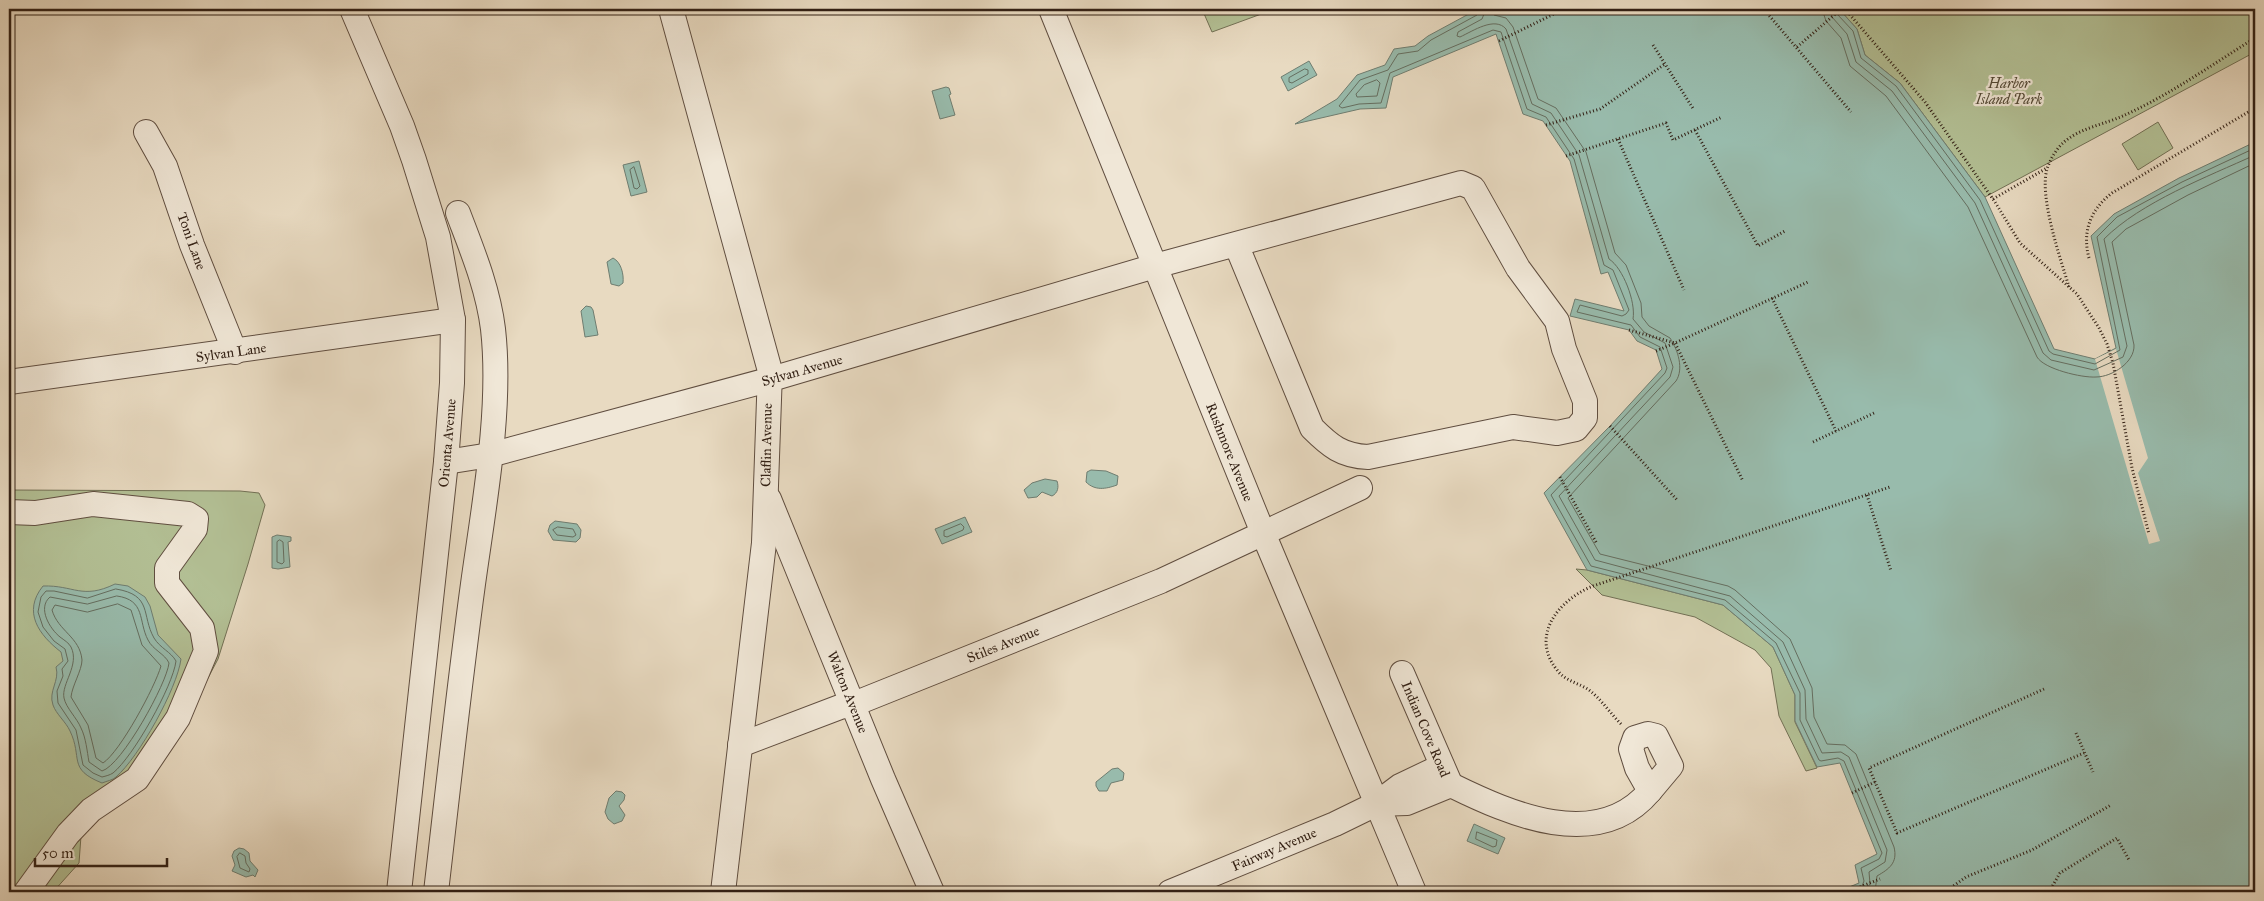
<svg xmlns="http://www.w3.org/2000/svg" width="2264" height="901" font-family="'IM FELL Great Primer',serif">
<style>
.green{fill:#b3c095;stroke:#727055}
.water{fill:#98bbac;stroke:#6f7d70}
.pier{fill:#e8dac1}
.lines{fill:none;stroke-linecap:round;stroke-linejoin:round}
.shore{stroke:#656e60;stroke-width:1}
.minor-casing{stroke:#604e40;stroke-width:26}
.path{stroke:#322015;stroke-width:3;stroke-dasharray:1 2.5;stroke-linecap:butt}
.minor{stroke:#f0e7d7;stroke-width:24}
.labels{text-anchor:middle;stroke-width:4.5;stroke-linejoin:round;paint-order:stroke}
.park-label{font-size:14px;font-style:italic;fill:#524835;stroke:#f0e7d7}
.street-label{font-size:14px;fill:#322015;stroke:#f0e7d7}
</style>
<rect width="100%" height="100%" fill="#e8dac1"/>
<filter id="stains"><feTurbulence type="fractalNoise" baseFrequency=".004" numOctaves="4"/><feColorMatrix values="0 0 0 0 .2 0 0 0 0 .09 0 0 0 0 .02 0 0 0 .5 -.17"/></filter>
<radialGradient id="worn" r=".72"><stop offset=".6" stop-color="#630" stop-opacity="0"/><stop offset="1" stop-color="#630" stop-opacity=".3"/></radialGradient>
<!-- green -->
<g class="green">
<path d="M 1202,9 L 1275,9 L 1212,32 Z"/>
<path d="M 1839,9 L 2255,9 L 2255,52 L 1985,197 L 1900,83 L 1865,55 L 1857,29 Z"/>
<path d="M 2158,122 L 2173,148 L 2138,170 L 2122,144 Z"/>
<path d="M 9,490 L 240,491 L 259,493 L 265,505 L 248,564 L 218,659 L 178,735 L 81,836 L 79,863 L 53,892 L 9,892 Z"/>
<path d="M 1576,569 L 1587,570 L 1723,605 L 1773,647 L 1795,695 L 1795,722 L 1817,768 L 1806,771 L 1779,716 L 1771,668 L 1755,650 L 1695,617 L 1602,595 Z"/>
</g>
<!-- water -->
<g class="water">
<path d="M 1478,9 L 1839,9 L 1857,29 L 1865,55 L 1900,83 L 1985,197 L 2054,349 L 2095,359 L 2116,348 L 2091,236 L 2114,214 L 2179,178 L 2255,142 L 2255,892 L 1837,892 L 1859,883 L 1855,865 L 1877,854 L 1840,763 L 1817,767 L 1795,721 L 1795,695 L 1773,647 L 1723,605 L 1587,570 L 1544,493 L 1610,426 L 1662,369 L 1656,350 L 1637,341 L 1629,330 L 1570,316 L 1575,299 L 1624,311 L 1608,272 L 1601,274 L 1570,161 L 1543,121 L 1523,114 L 1496,34 L 1393,77 L 1386,108 L 1360,109 L 1295,124 L 1337,99 L 1357,75 L 1385,65 L 1394,49 L 1415,46 L 1428,36 Z"/>
<path d="M 1309,61 L 1317,75 L 1288,91 L 1281,77 Z"/>
<path d="M 946,87 L 949,88 L 951,94 L 949,95 L 955,115 L 940,119 L 932,91 Z"/>
<path d="M 639,161 L 647,192 L 631,196 L 623,165 Z"/>
<path d="M 613,258 C 621,262 624,274 623,283 L 619,286 L 611,284 L 607,262 Z"/>
<path d="M 586,306 L 591,307 L 593,310 L 598,335 L 585,337 L 581,311 Z"/>
<path d="M 1091,470 L 1106,471 L 1118,476 L 1117,485 C 1106,489 1095,491 1086,482 L 1087,472 Z"/>
<path d="M 1045,479 L 1057,481 C 1059,487 1058,493 1052,496 L 1042,492 L 1037,497 L 1028,498 L 1024,490 L 1032,483 Z"/>
<path d="M 965,517 L 972,532 L 942,544 L 935,529 Z"/>
<path d="M 555,521 L 577,524 L 581,530 L 580,538 L 576,542 L 553,540 L 548,531 L 550,525 Z"/>
<path d="M 277,535 L 291,537 L 291,541 L 288,542 L 290,567 L 278,569 L 272,568 L 272,537 Z"/>
<path d="M 115,584 L 128,586 L 145,597 L 150,606 L 158,635 L 181,659 C 177,689 139,757 116,777 C 113,780 107,781 102,783 C 67,769 83,758 70,731 C 66,722 56,714 53,705 C 48,691 60,681 56,667 L 63,661 L 61,652 C 39,635 22,612 43,586 C 74,585 82,600 115,584 Z"/>
<path d="M 1118,768 L 1124,773 L 1123,780 L 1111,783 L 1107,791 L 1099,791 L 1096,786 L 1096,782 L 1112,769 Z"/>
<path d="M 616,791 L 622,792 L 625,795 L 624,800 L 619,806 L 625,815 L 622,821 L 614,824 L 608,819 L 605,812 L 609,798 Z"/>
<path d="M 1474,824 L 1505,838 L 1498,854 L 1467,841 Z"/>
<path d="M 239,848 L 244,849 L 249,853 L 250,861 L 258,870 L 255,877 L 253,875 L 246,877 L 232,871 L 235,865 L 232,856 L 234,851 Z"/>
</g>
<!-- pier -->
<path class="pier" d="M 2116,349 L 2148,458 L 2138,473 L 2160,541 L 2149,544 L 2095,359 Z"/>
<g class="lines">
<!-- shore -->
<g class="shore">
<path d="M 1480,9 L 1477,15 L 1431,40 L 1418,51 L 1398,54 L 1388,70 L 1360,80 L 1339,106 L 1342,108 L 1359,104 L 1381,103 L 1390,73 L 1493,30 L 1501,32 L 1527,109 L 1546,117 L 1574,159 L 1604,265 L 1613,270 L 1629,310 L 1626,314 L 1622,316 L 1580,305 L 1577,312 L 1631,325 L 1640,337 L 1660,347 L 1667,368 L 1665,373 L 1551,495 L 1591,566 L 1725,600 L 1776,643 L 1800,693 L 1800,720 L 1819,760 L 1821,761 L 1838,758 L 1844,761 L 1882,853 L 1879,859 L 1861,868 L 1864,881 L 1862,886 L 1849,892"/>
<path d="M 1486,9 L 1482,19 L 1458,32 L 1457,36 L 1460,37 C 1473,31 1495,16 1506,29 L 1532,104 L 1551,113 L 1579,155 L 1609,259 C 1623,268 1636,302 1633,319 L 1644,332 L 1665,343 L 1673,367 L 1670,377 L 1559,496 L 1595,560 L 1730,596 L 1783,642 L 1805,690 L 1806,719 L 1822,753 L 1841,752 L 1849,757 L 1887,850 L 1885,862 L 1869,872 L 1870,884 L 1864,892"/>
<path d="M 1493,9 L 1494,15 L 1506,18 L 1513,27 L 1538,99 L 1556,108 L 1586,152 L 1615,253 L 1626,265 L 1641,303 L 1642,317 L 1649,326 L 1670,338 C 1678,350 1684,369 1676,381 L 1568,498 L 1600,554 L 1728,586 L 1735,590 L 1790,639 L 1812,688 L 1814,717 L 1827,744 L 1845,745 L 1856,754 L 1894,847 C 1898,863 1889,869 1877,876 L 1875,892"/>
<path d="M 1822,9 L 1826,21 L 1841,38 L 1850,66 L 1886,96 L 1968,207 L 2037,357 C 2044,369 2082,378 2096,377 C 2112,377 2135,362 2134,345 L 2112,242 L 2126,229 L 2188,195 L 2255,163"/>
<path d="M 1830,9 L 1832,17 L 1847,34 L 1856,62 L 1892,91 L 1975,203 L 2043,353 L 2051,360 L 2094,370 L 2123,357 L 2127,346 L 2104,239 C 2141,202 2207,177 2255,155"/>
<path d="M 1836,9 L 1837,14 L 1853,31 L 1861,58 L 1896,86 L 1980,200 L 2049,351 L 2053,354 L 2095,364 L 2120,350 L 2097,237 L 2117,217 L 2182,182 L 2255,148"/>
<path d="M 1305,69 L 1308,70 L 1308,74 L 1292,83 L 1289,82 L 1289,78 Z"/>
<path d="M 1377,80 L 1380,83 L 1377,96 L 1357,97 L 1356,94 L 1364,85 Z"/>
<path d="M 634,167 L 640,186 L 637,189 L 634,188 L 630,170 Z"/>
<path d="M 961,524 L 964,527 L 963,530 L 947,537 L 944,536 L 944,531 Z"/>
<path d="M 558,527 L 573,529 L 576,535 L 573,537 L 557,535 L 553,530 Z"/>
<path d="M 280,540 L 283,542 L 284,562 L 282,564 L 277,562 L 277,542 Z"/>
<path d="M 116,589 C 153,595 141,615 154,638 C 160,648 171,652 176,661 C 173,686 133,757 113,773 C 110,775 106,776 102,777 L 93,773 L 83,765 L 76,730 L 58,703 L 57,691 L 63,676 L 62,669 L 68,661 L 65,649 L 54,641 L 43,627 L 38,612 L 41,597 L 46,591 L 54,591 L 87,598 Z"/>
<path d="M 117,596 C 146,600 138,621 148,640 C 153,650 165,654 169,663 C 167,683 122,765 102,771 L 89,762 C 87,751 86,738 81,728 C 77,718 66,708 64,698 C 61,684 80,665 71,647 C 69,643 64,640 60,637 C 50,629 37,608 50,597 L 87,604 Z"/>
<path d="M 118,604 L 131,610 L 142,645 L 161,666 C 155,687 120,752 103,763 L 96,758 L 88,725 L 71,697 C 72,686 82,670 82,660 C 80,637 58,631 52,610 L 55,605 L 87,612 Z"/>
<path d="M 1477,832 L 1497,840 L 1496,846 L 1493,847 L 1476,839 Z"/>
<path d="M 240,853 L 245,856 L 246,863 L 250,869 L 249,872 L 240,868 L 237,857 Z"/>
</g>
<defs>
<g id="minor">
<path d="M 352,9 L 402,126 L 414,160 L 438,237 L 453,320 L 452,383 L 446,462 L 399,892"/>
<path d="M 671,9 L 770,371 L 764,543 L 723,892"/>
<path d="M 1051,9 L 1263,533 L 1414,892"/>
<path d="M 146,132 L 165,166 L 192,245 L 235,352"/>
<path d="M 9,382 L 453,320"/>
<path d="M 446,462 L 490,455 L 768,380 L 1155,266 L 1461,183 L 1473,188 L 1518,268 L 1557,321 L 1564,349 L 1585,401 L 1585,418 L 1576,429 L 1557,433 L 1513,427 L 1368,457 C 1342,456 1330,446 1312,428 L 1236,244"/>
<path d="M 769,499 L 883,779 L 932,892"/>
<path d="M 9,512 L 35,513 L 93,504 L 188,514 L 196,519 L 195,529 L 167,568 L 167,583 L 202,628 L 206,651 L 178,718 L 137,779 L 91,810 L 68,834 L 26,892"/>
<path d="M 1402,673 L 1449,781"/>
<path d="M 1648,734 L 1656,736 L 1671,766 L 1650,791 L 1637,768 L 1631,749 L 1635,738 Z"/>
<path d="M 740,745 L 840,707 L 854,704 L 1161,581 L 1360,488"/>
<path d="M 1376,804 L 1407,803 L 1451,785 C 1510,814 1598,853 1650,791"/>
<path d="M 436,892 C 448,789 459,687 473,584 C 484,504 502,409 493,329 C 488,288 472,250 458,213"/>
<path d="M 1170,892 L 1335,824 L 1376,804 L 1400,786 L 1442,766"/>
</g>
</defs>
<!-- minor casing -->
<use href="#minor" class="minor-casing"/>
<!-- path -->
<g class="path">
<path d="M 1845,9 L 1925,102 L 1995,202 L 2020,243 L 2077,294 L 2099,328 L 2107,344 L 2113,363 L 2132,468 L 2149,534"/>
<path d="M 1767,13 L 1851,112"/>
<path d="M 1499,41 L 1564,9"/>
<path d="M 1653,45 L 1694,110"/>
<path d="M 1797,47 L 1840,10"/>
<path d="M 1546,125 L 1600,109 L 1665,64"/>
<path d="M 1695,130 L 1758,246 L 1785,231"/>
<path d="M 1618,139 L 1684,290"/>
<path d="M 1566,156 L 1666,123 L 1673,140 L 1722,117"/>
<path d="M 1993,199 L 2047,168"/>
<path d="M 2089,258 C 2082,232 2090,210 2112,193 L 2255,108"/>
<path d="M 2069,287 C 2060,257 2039,197 2047,169 C 2050,160 2056,149 2063,143 C 2079,128 2106,124 2125,115 C 2171,94 2213,64 2255,38"/>
<path d="M 1772,298 L 1836,431"/>
<path d="M 1629,330 L 1675,343 L 1808,282"/>
<path d="M 1656,351 L 1675,343 L 1743,481"/>
<path d="M 1610,426 L 1678,501"/>
<path d="M 1813,442 L 1874,413"/>
<path d="M 1560,477 L 1597,544"/>
<path d="M 1867,495 L 1891,571"/>
<path d="M 2044,689 L 1869,768 L 1897,833 L 2084,753"/>
<path d="M 1621,724 C 1610,713 1601,699 1589,690 C 1579,683 1565,681 1557,670 C 1529,635 1560,599 1593,586 L 1890,487"/>
<path d="M 2076,733 L 2093,772"/>
<path d="M 1852,793 L 1875,782"/>
<path d="M 1847,892 L 1880,879"/>
<path d="M 1945,892 L 1966,877 L 2032,850 L 2111,805"/>
<path d="M 2049,892 L 2060,873 L 2117,838 L 2129,860"/>
</g>
<!-- minor -->
<use href="#minor" class="minor"/>
</g>
<g class="labels">
<!-- park labels -->
<g class="park-label">
<text x="2009" y="88">Harbor<tspan x="2009" dy="16">Island Park</tspan></text>
</g>
<!-- street labels -->
<g class="street-label">
<text transform="translate(192 241) rotate(70)" y="5">Toni Lane</text>
<text transform="translate(231 352) rotate(-8)" y="5">Sylvan Lane</text>
<text transform="translate(802 370) rotate(-16)" y="5">Sylvan Avenue</text>
<text transform="translate(447 443) rotate(-85)" y="5">Orienta Avenue</text>
<text transform="translate(766 445) rotate(-89)" y="5">Claflin Avenue</text>
<text transform="translate(1230 452) rotate(68)" y="5">Rushmore Avenue</text>
<text transform="translate(1003 644) rotate(-22)" y="5">Stiles Avenue</text>
<text transform="translate(848 692) rotate(68)" y="5">Walton Avenue</text>
<text transform="translate(1426 729) rotate(67)" y="5">Indian Cove Road</text>
<text transform="translate(1274 849) rotate(-23)" y="5">Fairway Avenue</text>
</g>
</g>
<!-- margin -->
<rect width="2264" height="901" fill="none" stroke="#e8dac1" stroke-width="30"/>
<rect x="10" y="10" width="2244" height="881" fill="none" stroke="#322015" stroke-width="2.5"/>
<rect x="15" y="15" width="2234" height="871" fill="none" stroke="#322015"/>
<!-- scale -->
<path d="M35 858v8h132v-8" fill="none" stroke="#322015" stroke-width="2.5"/>
<text x="42" y="858" font-size="15" fill="#322015" stroke="#f0e7d7" stroke-width="4" paint-order="stroke">50 m</text>
<rect width="100%" height="100%" filter="url(#stains)"/>
<rect width="100%" height="100%" fill="url(#worn)"/>
</svg>
